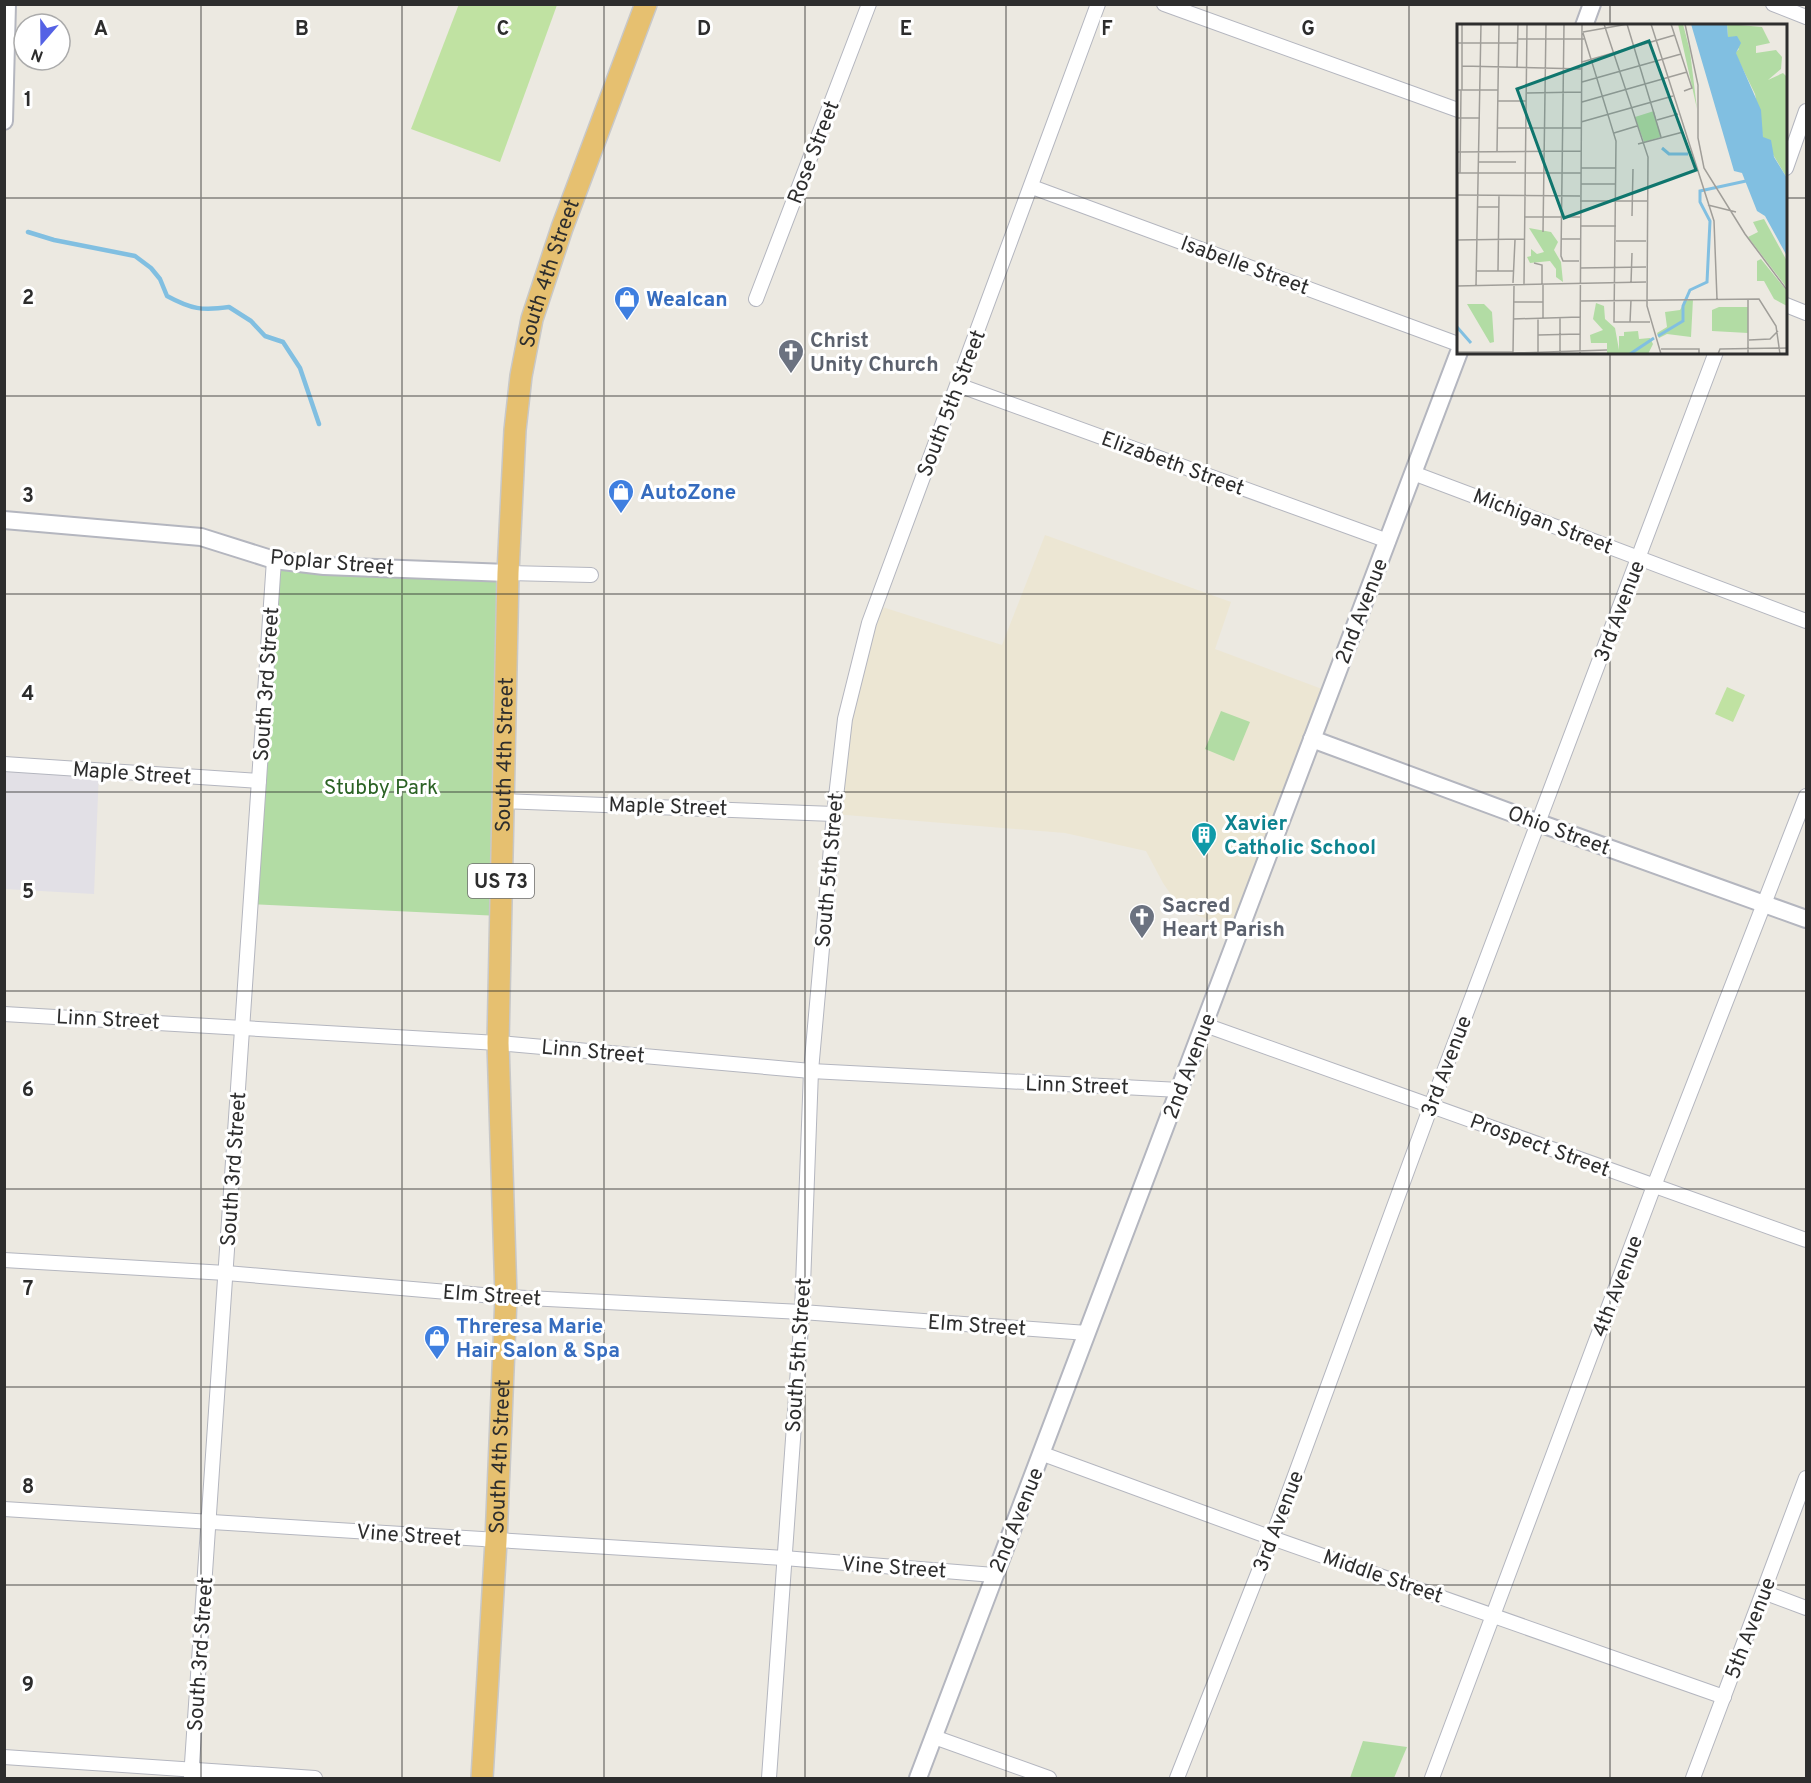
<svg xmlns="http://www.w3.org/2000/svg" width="1811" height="1783" font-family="Overpass,sans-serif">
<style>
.industrial{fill:#e2e0e6}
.education{fill:#ece6d3}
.green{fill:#b2dca4}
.pitch{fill:#c0e2a2}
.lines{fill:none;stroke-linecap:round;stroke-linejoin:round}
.stream{stroke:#81bfe1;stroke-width:4.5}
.minor-casing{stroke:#b4b6bf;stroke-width:16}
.tertiary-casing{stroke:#b4b6bf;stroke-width:20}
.trunk-casing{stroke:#c8c8c8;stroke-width:24}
.minor{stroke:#fff;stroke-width:14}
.tertiary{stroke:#fff;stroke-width:16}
.trunk{stroke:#e6c070;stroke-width:21}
.grid{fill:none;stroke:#2d2d2d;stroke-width:1.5;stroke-opacity:0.55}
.labels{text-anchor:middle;stroke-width:6;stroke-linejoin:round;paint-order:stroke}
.shield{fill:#fff;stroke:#6c6c6c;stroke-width:1.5}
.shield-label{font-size:20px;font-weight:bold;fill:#2d2d2d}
.street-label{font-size:21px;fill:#2d2d2d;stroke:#fff}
.shop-label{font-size:21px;font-weight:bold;fill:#366cbe;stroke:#fff;text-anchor:start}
.worship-label{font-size:21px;font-weight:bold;fill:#5b616d;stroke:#fff;text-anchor:start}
.park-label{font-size:21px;fill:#2b6224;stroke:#fff}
.culture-label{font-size:21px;font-weight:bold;fill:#0d838f;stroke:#fff;text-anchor:start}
.inset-river{fill:none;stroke:#81bfe1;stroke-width:3}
.inset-road{fill:none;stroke:#a09e99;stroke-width:1.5}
.view{fill:#0f766e;fill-opacity:0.15;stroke:#0f766e;stroke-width:3}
.inset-edge{fill:none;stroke:#2d2d2d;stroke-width:3}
.grid-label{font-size:20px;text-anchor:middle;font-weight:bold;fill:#2d2d2d;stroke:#fff;stroke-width:6;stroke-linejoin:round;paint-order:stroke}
</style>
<rect width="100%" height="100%" fill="#ece9e1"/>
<!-- industrial -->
<path class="industrial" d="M 4,764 L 99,770 L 94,894 L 5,889 Z"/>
<!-- education -->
<path class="education" d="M 1045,535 L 1231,602 L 1215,649 L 1330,692 L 1240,932 L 1181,909 L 1163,883 L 1146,851 L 1065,833 L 834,814 L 845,719 L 876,605 L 1002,645 Z"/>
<!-- green -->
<g class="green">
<path d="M 274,560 L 508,573 L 500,916 L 251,904 Z"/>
<path d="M 1221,711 L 1250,722 L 1234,761 L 1205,749 Z"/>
<path d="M 1363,1741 L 1407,1747 L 1394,1778 L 1350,1778 Z"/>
</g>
<!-- pitch -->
<g class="pitch">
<path d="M 459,4 L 557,5 L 500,162 L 411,129 Z"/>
<path d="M 1727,687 L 1745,695 L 1733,722 L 1715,714 Z"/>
</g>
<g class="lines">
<!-- stream -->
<path class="stream" d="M 28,232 L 54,240 L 135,256 L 151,268 L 160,279 L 167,296 C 191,309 202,311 229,307 L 251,321 L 265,336 L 283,342 L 300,368 L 319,424"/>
<defs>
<g id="minor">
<path d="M 1164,4 L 1458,110"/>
<path d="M 1773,4 L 1806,17"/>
<path d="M 1786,168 L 1806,111"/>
<path d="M 1032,187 L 1458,344"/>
<path d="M 756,299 L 869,4"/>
<path d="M 1786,305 L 1806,313"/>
<path d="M 958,385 L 1388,541"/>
<path d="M 1413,473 L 1806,621"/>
<path d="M 508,573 L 591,575"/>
<path d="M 4,764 L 259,781"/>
<path d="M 503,801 L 834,814"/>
<path d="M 4,1014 L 498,1043 L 811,1071 L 1180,1090"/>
<path d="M 1205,1025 L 1806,1240"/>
<path d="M 4,1260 L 226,1273 L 506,1297 L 802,1312 L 1087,1333"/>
<path d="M 1043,1454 L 1272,1538 L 1724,1697"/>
<path d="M 4,1509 L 784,1558 L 994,1575"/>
<path d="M 1763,1592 L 1806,1608"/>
<path d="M 934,1737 L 1049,1778"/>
<path d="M 4,1757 L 315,1778"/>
<path d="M 191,1778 L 274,560"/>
<path d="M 769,1778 L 802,1312 L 811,1071 L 834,814 L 845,719 L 869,623 L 1098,4"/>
<path d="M 1177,1778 L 1272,1538 L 1431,1106 L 1716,352"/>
<path d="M 1432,1778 L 1654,1186 L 1806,796"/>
<path d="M 1693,1778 L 1806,1478"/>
</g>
<g id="tertiary">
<path d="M 1584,26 L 1592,4"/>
<path d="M 4,121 L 7,4"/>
<path d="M 4,520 L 201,537 L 274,560 L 324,566 L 508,573"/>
<path d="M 1312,739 L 1539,823 L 1806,919"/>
<path d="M 918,1778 L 1459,352"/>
</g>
<g id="trunk">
<path id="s1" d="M 482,1778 L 496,1541 L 506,1297 L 498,1043 L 508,573 L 515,430 L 521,376 L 532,319 L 562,228 L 646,4"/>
</g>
</defs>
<!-- minor casing -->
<use href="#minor" class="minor-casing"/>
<!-- tertiary casing -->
<use href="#tertiary" class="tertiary-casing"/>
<!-- trunk casing -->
<use href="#trunk" class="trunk-casing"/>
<!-- minor -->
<use href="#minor" class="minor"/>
<!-- tertiary -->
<use href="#tertiary" class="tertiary"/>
<!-- trunk -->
<use href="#trunk" class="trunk"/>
</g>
<!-- grid -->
<path class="grid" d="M 201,4 L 201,1778M 402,4 L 402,1778M 604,4 L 604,1778M 805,4 L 805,1778M 1006,4 L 1006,1778M 1207,4 L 1207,1778M 1409,4 L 1409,1778M 1610,4 L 1610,26M 4,198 L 1458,198M 1786,198 L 1806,198M 1610,352 L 1610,1778M 4,396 L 1806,396M 4,594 L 1806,594M 4,792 L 1806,792M 4,991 L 1806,991M 4,1189 L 1806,1189M 4,1387 L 1806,1387M 4,1585 L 1806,1585"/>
<!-- icons -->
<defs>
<symbol id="shop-pin" viewBox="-11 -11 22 30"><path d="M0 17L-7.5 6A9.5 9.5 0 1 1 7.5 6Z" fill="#3f7fe0" stroke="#fff"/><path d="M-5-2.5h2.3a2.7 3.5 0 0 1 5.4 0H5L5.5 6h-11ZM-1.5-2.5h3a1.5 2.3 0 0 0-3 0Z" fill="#fff"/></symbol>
<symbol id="church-pin" viewBox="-11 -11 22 30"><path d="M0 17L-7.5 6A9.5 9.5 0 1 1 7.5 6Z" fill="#6b7280" stroke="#fff"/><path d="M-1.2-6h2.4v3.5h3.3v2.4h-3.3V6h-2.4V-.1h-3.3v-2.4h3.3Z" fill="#fff"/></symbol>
<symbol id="building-pin" viewBox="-11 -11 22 30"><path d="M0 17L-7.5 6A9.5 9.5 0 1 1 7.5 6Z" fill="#0f9aa8" stroke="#fff"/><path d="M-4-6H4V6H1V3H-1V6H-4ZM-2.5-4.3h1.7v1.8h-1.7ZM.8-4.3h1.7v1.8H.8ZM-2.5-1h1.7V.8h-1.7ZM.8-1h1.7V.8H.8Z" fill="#fff"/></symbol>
</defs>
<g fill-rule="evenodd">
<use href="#shop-pin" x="612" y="284" width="30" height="40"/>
<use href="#church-pin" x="776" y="337" width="30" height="40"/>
<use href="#shop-pin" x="606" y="477" width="30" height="40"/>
<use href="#building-pin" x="1189" y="820" width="30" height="40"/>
<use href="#church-pin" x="1127" y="902" width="30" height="40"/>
<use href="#shop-pin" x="422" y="1323" width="30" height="40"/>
</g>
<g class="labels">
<!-- shield labels -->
<rect class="shield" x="468" y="864" width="66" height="34" rx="4.5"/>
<g class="shield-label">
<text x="501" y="888">US 73</text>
</g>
<!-- street labels -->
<g class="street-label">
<text transform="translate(813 152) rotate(-69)" y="7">Rose Street</text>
<text transform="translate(1245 265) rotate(20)" y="7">Isabelle Street</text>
<text dy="7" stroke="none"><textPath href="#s1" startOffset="1510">South 4th Street</textPath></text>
<text transform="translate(951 403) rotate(-69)" y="7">South 5th Street</text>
<text transform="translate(1173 463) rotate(20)" y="7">Elizabeth Street</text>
<text transform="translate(1543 521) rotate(21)" y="7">Michigan Street</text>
<text transform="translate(332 562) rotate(5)" y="7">Poplar Street</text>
<text transform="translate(1361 611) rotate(-69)" y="7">2nd Avenue</text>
<text transform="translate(1619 611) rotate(-69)" y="7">3rd Avenue</text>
<text transform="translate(266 684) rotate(-86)" y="7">South 3rd Street</text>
<text dy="7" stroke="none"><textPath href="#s1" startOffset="1024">South 4th Street</textPath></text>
<text transform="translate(132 773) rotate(4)" y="7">Maple Street</text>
<text transform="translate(668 806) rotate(2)" y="7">Maple Street</text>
<text transform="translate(1559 830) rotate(20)" y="7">Ohio Street</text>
<text transform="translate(829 870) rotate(-85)" y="7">South 5th Street</text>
<text transform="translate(108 1019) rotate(3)" y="7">Linn Street</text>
<text transform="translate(593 1051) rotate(5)" y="7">Linn Street</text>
<text transform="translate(1189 1066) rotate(-69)" y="7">2nd Avenue</text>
<text transform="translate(1446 1066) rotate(-69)" y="7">3rd Avenue</text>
<text transform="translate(1077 1085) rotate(2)" y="7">Linn Street</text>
<text transform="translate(1540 1145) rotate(20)" y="7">Prospect Street</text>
<text transform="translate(233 1169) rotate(-86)" y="7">South 3rd Street</text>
<text transform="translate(1617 1286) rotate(-69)" y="7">4th Avenue</text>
<text transform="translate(492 1295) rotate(4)" y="7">Elm Street</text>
<text transform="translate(977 1325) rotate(4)" y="7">Elm Street</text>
<text transform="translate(798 1355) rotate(-86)" y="7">South 5th Street</text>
<text dy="7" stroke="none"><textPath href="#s1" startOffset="322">South 4th Street</textPath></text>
<text transform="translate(1016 1520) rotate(-68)" y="7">2nd Avenue</text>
<text transform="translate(1278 1521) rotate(-69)" y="7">3rd Avenue</text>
<text transform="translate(409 1535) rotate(4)" y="7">Vine Street</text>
<text transform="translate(894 1567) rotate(4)" y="7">Vine Street</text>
<text transform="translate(1383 1576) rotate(19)" y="7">Middle Street</text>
<text transform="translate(1750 1628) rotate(-69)" y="7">5th Avenue</text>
<text transform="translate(200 1654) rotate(-86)" y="7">South 3rd Street</text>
</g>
<!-- shop labels -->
<g class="shop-label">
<text x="646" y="306">Wealcan</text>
<text x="640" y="499">AutoZone</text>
<text x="456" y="1333">Threresa Marie<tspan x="456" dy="24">Hair Salon &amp; Spa</tspan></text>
</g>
<!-- worship labels -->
<g class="worship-label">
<text x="810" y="347">Christ<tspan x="810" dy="24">Unity Church</tspan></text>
<text x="1162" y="912">Sacred<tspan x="1162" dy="24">Heart Parish</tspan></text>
</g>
<!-- park labels -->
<g class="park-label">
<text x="381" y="794">Stubby Park</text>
</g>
<!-- culture labels -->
<g class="culture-label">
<text x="1224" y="830">Xavier<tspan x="1224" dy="24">Catholic School</tspan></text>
</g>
</g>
<!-- overview -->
<g transform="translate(1457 24)">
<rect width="330" height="330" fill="#ece9e1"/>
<path d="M 221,0 L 226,0 L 233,27 L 240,85 ZM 270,0 L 305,3 L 313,19 L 299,22 L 299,29 L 319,26 L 325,33 L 324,45 L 311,56 L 326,49 L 330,53 L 330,154 L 306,114 L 298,70 L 278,29 L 282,25 L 271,14 ZM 197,87 L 204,113 L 187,118 L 178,93 ZM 307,195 L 330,237 L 330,264 L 291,213 L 301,208 L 296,198 ZM 72,204 L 94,208 L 101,218 L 97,226 L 104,238 L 106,258 L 99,253 L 99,245 L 93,237 L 73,239 L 70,233 L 74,232 L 74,225 L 80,230 L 87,228 ZM 304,235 L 330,267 L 330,282 L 317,275 L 307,257 L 300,257 L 300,237 ZM 236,275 L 234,313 L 210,310 L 202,314 L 200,309 L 210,303 L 208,288 L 223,286 L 228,277 ZM 139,279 L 147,282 L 148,295 L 158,304 L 162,326 L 162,312 L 167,312 L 167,308 L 181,307 L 182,315 L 193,314 L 196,320 L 191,330 L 150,330 L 150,319 L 134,319 L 133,311 L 146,306 L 136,295 ZM 10,280 L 27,280 L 35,288 L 37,318 L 33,319 ZM 262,283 L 291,283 L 291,309 L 255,307 L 255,286 Z" fill="#b2dca4"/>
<path d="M 234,0 L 270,0 L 271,13 L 280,12 L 284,19 L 279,29 L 304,86 L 306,113 L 314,116 L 317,133 L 330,154 L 330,232 L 308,192 L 300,187 L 285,149 L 277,147 Z" fill="#81bfe1"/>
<path class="inset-river" d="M 205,124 L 212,130 L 231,130M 0,303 L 14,319M 201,312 L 226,297 L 226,282 L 233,266 L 250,258 L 253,197 L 243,178 L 243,167 L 289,157M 173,330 L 197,314"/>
<path class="inset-road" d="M 107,0 L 104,232 L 106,237 L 122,237M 147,0 L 191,133 L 190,282 L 204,330M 170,0 L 204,113M 194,0 L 257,197 L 260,275M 214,0 L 235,64 L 227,67M 228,0 L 241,61 L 241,114 L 247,144 L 288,210 L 330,266M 126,8 L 171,0M 126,9 L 159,117 L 157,298 L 193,298M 61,15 L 127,15M 0,19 L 60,19M 125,38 L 218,11M 5,42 L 125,45M 60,44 L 61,0M 125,58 L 224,30M 0,66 L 41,66M 5,66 L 5,0M 70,69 L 125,68M 41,77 L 69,77M 125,78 L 230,48M 0,94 L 23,94M 200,96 L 221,90M 124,98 L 216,72M 40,104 L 124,104M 157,109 L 180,102M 181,120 L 226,108M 0,128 L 124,127M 40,128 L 42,0M 22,138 L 59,138M 124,144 L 159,144M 0,149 L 124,149M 3,149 L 4,66M 124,160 L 159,160M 0,171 L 123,172M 123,177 L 190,177M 251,181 L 279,188M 21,183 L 42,183M 175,192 L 176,145M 68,193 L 123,193M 123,202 L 159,202M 86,208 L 89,0M 104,215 L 123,215M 0,216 L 67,215M 159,217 L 189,217M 77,239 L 85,241 L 85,260M 123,244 L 189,243M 20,247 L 57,247M 41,247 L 42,171M 56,259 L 58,216M 174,259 L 175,229M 67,260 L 70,0M 0,262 L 189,258M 19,262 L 24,0M 291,275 L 291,330M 123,277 L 302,275 L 319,302 L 323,330M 57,278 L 86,278M 86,294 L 86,260M 56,295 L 123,293M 173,298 L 174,276M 81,311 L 123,310M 292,316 L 313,315 L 321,307M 204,325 L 242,325 L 242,330M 0,328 L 56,328M 81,328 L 81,294M 56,329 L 150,326M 56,329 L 57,262M 103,330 L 103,294M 123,330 L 125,0M 261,330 L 263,325 L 330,324"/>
<path class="view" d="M 192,17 L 239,146 L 107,194 L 60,65 Z"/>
<rect width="330" height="330" class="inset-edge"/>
</g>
<g class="grid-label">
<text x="101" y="35">A</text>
<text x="302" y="35">B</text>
<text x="503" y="35">C</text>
<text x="704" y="35">D</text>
<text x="906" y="35">E</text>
<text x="1107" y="35">F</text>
<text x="1308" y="35">G</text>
<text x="28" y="106">1</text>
<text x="28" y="304">2</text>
<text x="28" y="502">3</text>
<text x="28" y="700">4</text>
<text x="28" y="898">5</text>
<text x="28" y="1096">6</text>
<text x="28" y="1295">7</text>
<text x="28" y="1493">8</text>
<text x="28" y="1691">9</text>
</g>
<!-- border -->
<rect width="1811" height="1783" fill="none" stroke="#2d2d2d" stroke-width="12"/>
<!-- north arrow -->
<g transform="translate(42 42) rotate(200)"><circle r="28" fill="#ffffff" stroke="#ababab" stroke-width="1.5"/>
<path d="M0-4.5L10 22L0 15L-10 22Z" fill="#5562e5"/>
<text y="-9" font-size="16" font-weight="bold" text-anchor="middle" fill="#2d2d2d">N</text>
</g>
</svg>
